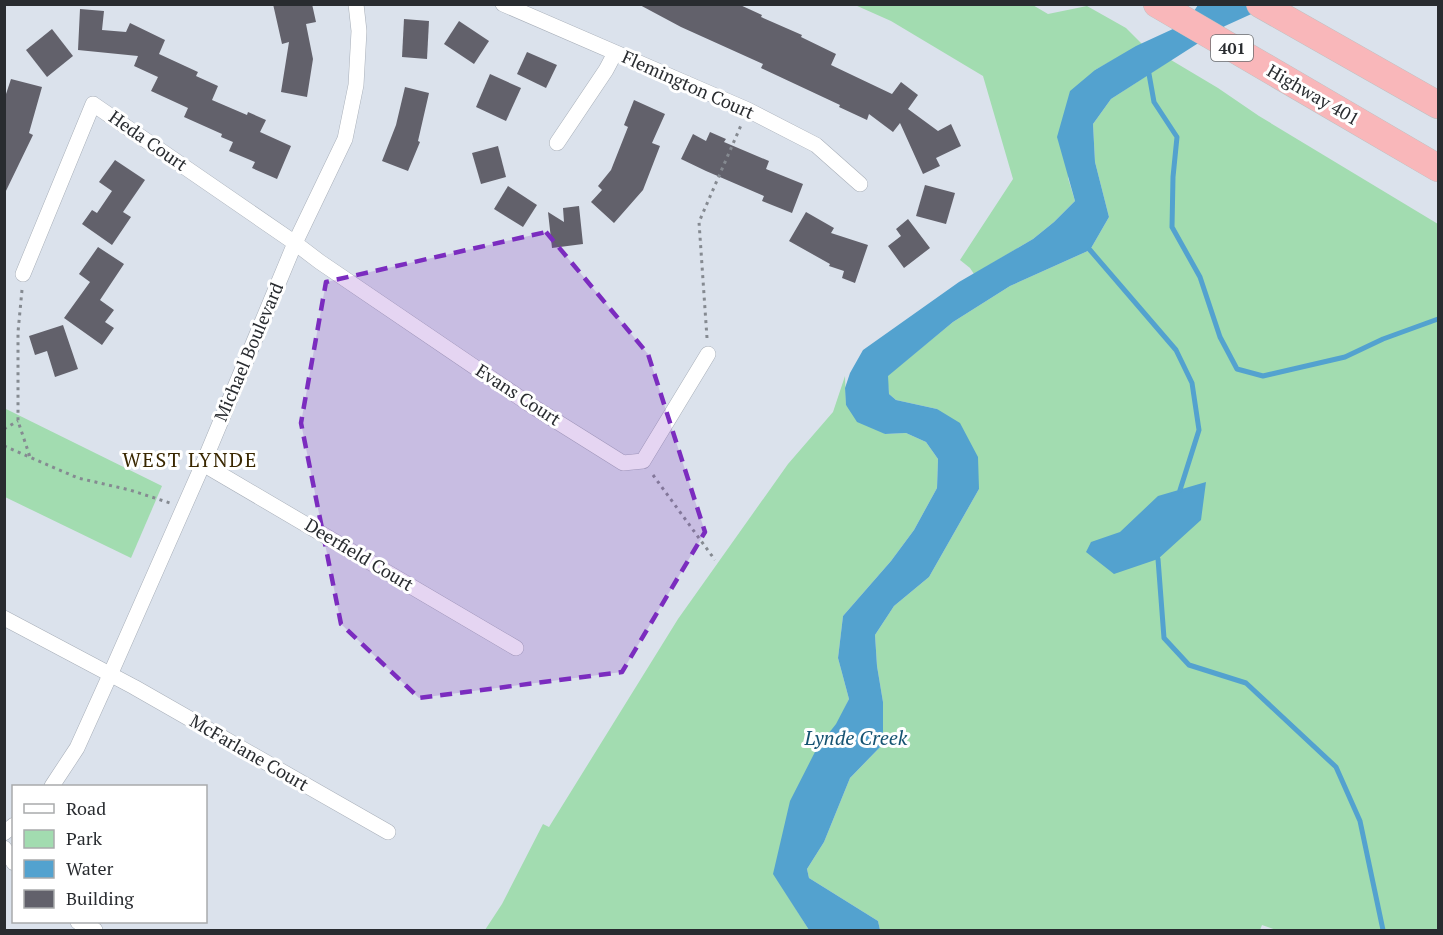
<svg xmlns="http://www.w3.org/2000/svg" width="1443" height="935" font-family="'PT Serif',serif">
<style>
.green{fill:#a2dcb0}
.water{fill:#53a2cf}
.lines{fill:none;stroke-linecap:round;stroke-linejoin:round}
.stream{stroke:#53a2cf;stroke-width:5}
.building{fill:#62616b}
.street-casing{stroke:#a8afb9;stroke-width:16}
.highway-casing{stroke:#bfc0c1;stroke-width:28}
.path{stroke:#858a91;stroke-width:3;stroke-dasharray:3 4.5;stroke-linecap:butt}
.street{stroke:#fff;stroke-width:15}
.highway{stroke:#f9b7ba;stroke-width:27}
.marked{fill:#7b2cbf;fill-opacity:0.2;stroke:#7b2cbf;stroke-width:4.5;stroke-dasharray:12 8;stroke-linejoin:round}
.labels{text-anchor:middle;stroke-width:6;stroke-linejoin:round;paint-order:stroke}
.shield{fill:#fff;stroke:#696b6e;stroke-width:1.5}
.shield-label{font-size:16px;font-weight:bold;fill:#292c30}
.street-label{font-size:18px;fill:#292c30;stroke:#fff}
.neighbourhood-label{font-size:20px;letter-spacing:1.5px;fill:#392700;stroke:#fff}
.water-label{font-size:20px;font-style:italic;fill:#155271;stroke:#fff}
</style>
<rect width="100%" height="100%" fill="#dbe2ec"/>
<!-- green -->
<g class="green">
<path d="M 1031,4 L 1048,14 L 1087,6 L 1126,28 L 1142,44 L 1095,70 L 1068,178 L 1075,201 L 1054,222 L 1033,239 L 974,274 L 970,268 L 960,260 L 1013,179 L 983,76 L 891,21 L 855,5 Z"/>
<path d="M 1171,60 L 1218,88 L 1259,116 L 1438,224 L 1438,930 L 1276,930 L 1262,925 L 1260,930 L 880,930 L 878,921 L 809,878 L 807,869 L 824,842 L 850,778 L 883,744 L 883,702 L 877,666 L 875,635 L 894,606 L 929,577 L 979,489 L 937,409 L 896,400 L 889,394 L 887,376 L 953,322 L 1010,286 L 1090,250 L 1109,217 L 1095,162 L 1093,124 L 1111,99 Z"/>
<path d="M 845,376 L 846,405 L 885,434 L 906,433 L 926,442 L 938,459 L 937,488 L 914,530 L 891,561 L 843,616 L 838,658 L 849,699 L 837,724 L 817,748 L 774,874 L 809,930 L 485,930 L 502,904 L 543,824 L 549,827 L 678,619 L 788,464 L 833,412 Z"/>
<path d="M 4,408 L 162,486 L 131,558 L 5,497 Z"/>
</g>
<!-- water -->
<g class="water">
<path d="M 1198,5 L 1269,5 L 1269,6 L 1225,26 L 1111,99 L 1093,124 L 1095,162 L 1109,217 L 1090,250 L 1010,286 L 953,322 L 888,376 L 889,394 L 896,400 L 937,409 L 960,423 L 978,457 L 979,489 L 929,577 L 894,606 L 875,635 L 877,666 L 883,702 L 883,744 L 850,778 L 824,842 L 807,869 L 809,878 L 878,921 L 880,930 L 809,930 L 773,874 L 790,801 L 817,748 L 836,724 L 849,699 L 838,658 L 843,616 L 891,561 L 914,530 L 937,488 L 938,459 L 926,442 L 906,433 L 885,434 L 857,422 L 846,405 L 845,388 L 850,373 L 863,350 L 959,282 L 1033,239 L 1054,222 L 1075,201 L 1057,137 L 1070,91 L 1095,70 L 1136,46 L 1186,23 Z"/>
<path d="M 1206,482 L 1201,520 L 1158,559 L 1114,574 L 1086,552 L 1091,542 L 1120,532 L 1158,496 Z"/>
</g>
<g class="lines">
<!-- stream -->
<g class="stream">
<path d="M 1149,74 L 1154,102 L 1177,137 L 1173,177 L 1172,227 L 1200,277 L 1220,337 L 1237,369 L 1263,376 L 1345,357 L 1383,339 L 1438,319"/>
<path d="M 1090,250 L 1176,350 L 1192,383 L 1199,430 L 1180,490"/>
<path d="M 1158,559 L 1164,638 L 1189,665 L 1246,683 L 1336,767 L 1360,821 L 1383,930"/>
</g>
</g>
<!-- building -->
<g class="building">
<path d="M 273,4 L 312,4 L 316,22 L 306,24 L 313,59 L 307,97 L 281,92 L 289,42 L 282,44 Z"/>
<path d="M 638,4 L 738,4 L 762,15 L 761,17 L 802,35 L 801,37 L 836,54 L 831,65 L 892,94 L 901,82 L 918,95 L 908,109 L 938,131 L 951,124 L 961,146 L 936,158 L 940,166 L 923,174 L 900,123 L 893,132 L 869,114 L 867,120 L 839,107 L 840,105 L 761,68 L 763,64 L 681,27 Z"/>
<path d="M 80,9 L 104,11 L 102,30 L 126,32 L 130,23 L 165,40 L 159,54 L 198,72 L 196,76 L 218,86 L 212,100 L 247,115 L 248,112 L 266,120 L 260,132 L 291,146 L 277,179 L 252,168 L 255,162 L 229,151 L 233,142 L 221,137 L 222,134 L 184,117 L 188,108 L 151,91 L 158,77 L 134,66 L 138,56 L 78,50 Z"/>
<path d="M 404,19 L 429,21 L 427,59 L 402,57 Z"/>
<path d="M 459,21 L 489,41 L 474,64 L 444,44 Z"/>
<path d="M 52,29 L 73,56 L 47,77 L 26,50 Z"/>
<path d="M 527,52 L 557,65 L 546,88 L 517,74 Z"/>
<path d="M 490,74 L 521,88 L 506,121 L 476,107 Z"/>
<path d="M 11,79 L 42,87 L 29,133 L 33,135 L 4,195 L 4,100 Z"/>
<path d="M 405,87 L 429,93 L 418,141 L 420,142 L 408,171 L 382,161 L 396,125 Z"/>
<path d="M 634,100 L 665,114 L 652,143 L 660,146 L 643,190 L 614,223 L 591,202 L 602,190 L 598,186 L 611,170 L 628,127 L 624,125 Z"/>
<path d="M 710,132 L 726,139 L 724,142 L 769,161 L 766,169 L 803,184 L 792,213 L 762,201 L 764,196 L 706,171 L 681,159 L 693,134 L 706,141 Z"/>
<path d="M 498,146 L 506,177 L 481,184 L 472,153 Z"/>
<path d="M 115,160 L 145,180 L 123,212 L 131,217 L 112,245 L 82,224 L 92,210 L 97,213 L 112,191 L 99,182 Z"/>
<path d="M 925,185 L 955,193 L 946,224 L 916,216 Z"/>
<path d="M 508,186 L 537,205 L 523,227 L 494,209 Z"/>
<path d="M 579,206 L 583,244 L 552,248 L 548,212 L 564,222 L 563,208 Z"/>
<path d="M 806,212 L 834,228 L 831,233 L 868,245 L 855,283 L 842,278 L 844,271 L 829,266 L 830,264 L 789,241 Z"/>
<path d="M 908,219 L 930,248 L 904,268 L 888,246 L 901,236 L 896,229 Z"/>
<path d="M 98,247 L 124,264 L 100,300 L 114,310 L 105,322 L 114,328 L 102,345 L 64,318 L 90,282 L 79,274 Z"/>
<path d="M 63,325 L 78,369 L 55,377 L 47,351 L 35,355 L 29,336 Z"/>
</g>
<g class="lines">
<defs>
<g id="street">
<path d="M 503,4 L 748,110 L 816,145 L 860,184"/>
<path d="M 557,143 L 606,70 L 615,53"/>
<path d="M 23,274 L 93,104 L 295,243 L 320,262 L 532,406 L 623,463 L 643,461 L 708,354"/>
<path d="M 203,464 L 516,648"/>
<path d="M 4,618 L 134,687 L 388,832"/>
<path d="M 52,786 L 77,748 L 110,675 L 203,464 L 295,243 L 345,139 L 356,85 L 359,31 L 356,4"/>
<path d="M 4,833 L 14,825"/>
<path d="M 4,848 L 14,863"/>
<path d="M 78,922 L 95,930"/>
</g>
<g id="highway">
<path d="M 1157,4 L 1438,168"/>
<path d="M 1260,4 L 1438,105"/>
</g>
</defs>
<!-- street casing -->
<use href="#street" class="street-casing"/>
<!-- highway casing -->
<use href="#highway" class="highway-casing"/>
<!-- path -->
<g class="path">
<path d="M 22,290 L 18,332 L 18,421 L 30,457"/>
<path d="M 707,338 L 699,222 L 742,123"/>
<path d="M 4,429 L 18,421"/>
<path d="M 4,446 L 78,478 L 130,490 L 170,503"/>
<path d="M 653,475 L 715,560"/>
</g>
<!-- street -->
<use href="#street" class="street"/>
<!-- highway -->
<use href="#highway" class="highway"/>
</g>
<!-- marked area -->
<path class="marked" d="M 546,232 L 648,354 L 705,532 L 622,672 L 419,698 L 341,624 L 301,423 L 326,282 Z"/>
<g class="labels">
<!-- shield labels -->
<rect class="shield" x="1211" y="35" width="42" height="26" rx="4.5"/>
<g class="shield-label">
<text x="1232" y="54">401</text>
</g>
<!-- street labels -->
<g class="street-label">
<text transform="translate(688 85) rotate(24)" y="6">Flemington Court</text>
<text transform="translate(1313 95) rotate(30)" y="6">Highway 401</text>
<text transform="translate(148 141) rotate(35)" y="6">Heda Court</text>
<text transform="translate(249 352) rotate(-67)" y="6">Michael Boulevard</text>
<text transform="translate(518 395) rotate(33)" y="6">Evans Court</text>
<text transform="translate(359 555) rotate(31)" y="6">Deerfield Court</text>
<text transform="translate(249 753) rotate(30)" y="6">McFarlane Court</text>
</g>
<!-- neighbourhood labels -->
<g class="neighbourhood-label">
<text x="190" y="467">WEST LYNDE</text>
</g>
<!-- water labels -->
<g class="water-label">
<text x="856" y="745">Lynde Creek</text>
</g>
</g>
<!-- border -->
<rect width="1443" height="935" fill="none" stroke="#292c30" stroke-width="12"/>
<!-- legend -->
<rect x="12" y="785" width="195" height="138" fill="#ffffff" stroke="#a9abac" stroke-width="1.5"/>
<rect x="24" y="804" width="30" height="9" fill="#ffffff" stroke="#a9abac" stroke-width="1.5"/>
<text x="66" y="815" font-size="18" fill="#292c30">Road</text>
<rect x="24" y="830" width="30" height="18" fill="#a2dcb0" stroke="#a9abac" stroke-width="1.5"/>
<text x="66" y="845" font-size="18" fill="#292c30">Park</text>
<rect x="24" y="860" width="30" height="18" fill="#53a2cf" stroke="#a9abac" stroke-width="1.5"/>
<text x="66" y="875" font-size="18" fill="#292c30">Water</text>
<rect x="24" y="890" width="30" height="18" fill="#62616b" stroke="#a9abac" stroke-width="1.5"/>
<text x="66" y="905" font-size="18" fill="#292c30">Building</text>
</svg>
